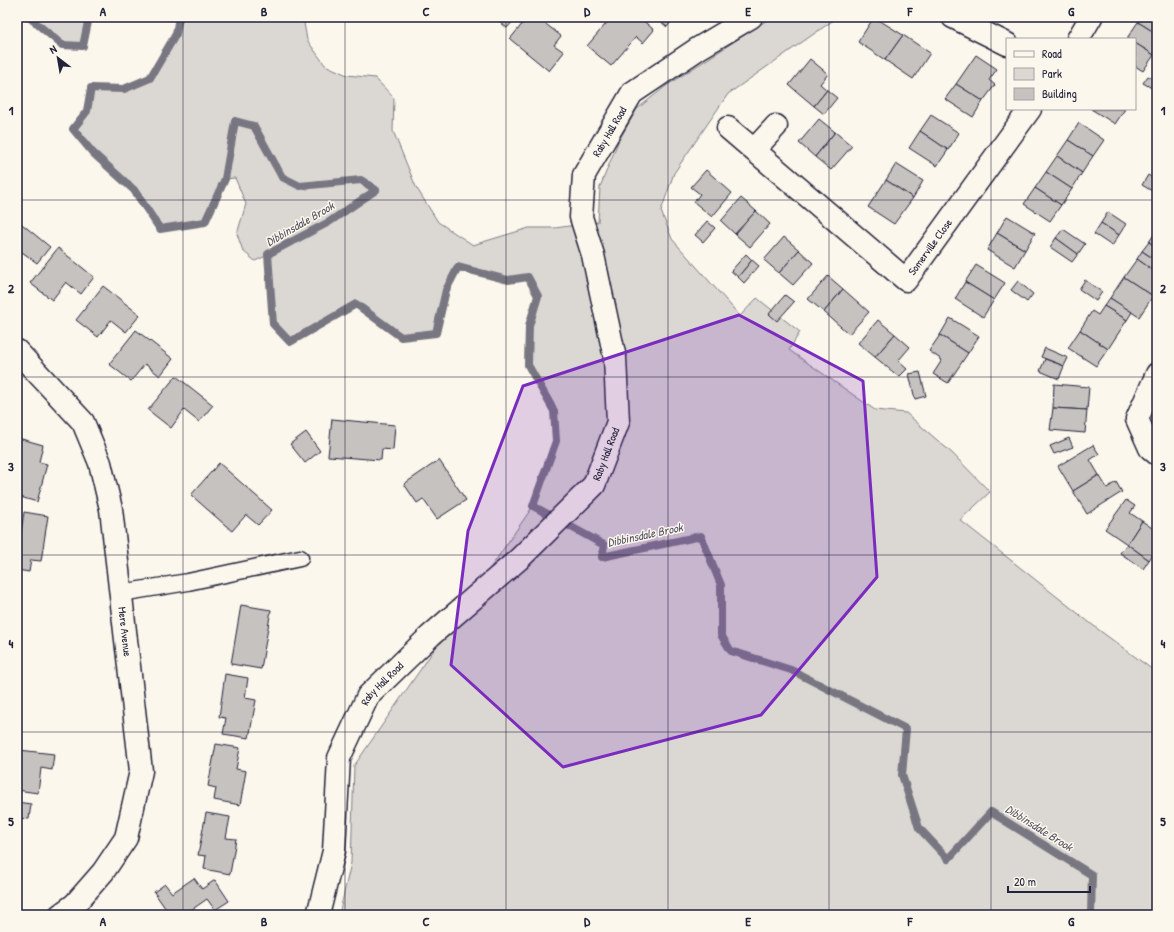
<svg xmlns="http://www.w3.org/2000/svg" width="1174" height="932" font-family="'Patrick Hand',sans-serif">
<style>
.green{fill:#dbd8d3;stroke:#7e7d87}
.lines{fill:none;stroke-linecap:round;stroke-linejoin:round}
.stream{stroke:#787681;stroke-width:8}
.building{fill:#c6c2c0;stroke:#22223b}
.service-casing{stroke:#22223b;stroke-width:19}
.minor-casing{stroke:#22223b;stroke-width:25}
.tertiary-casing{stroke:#22223b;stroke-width:25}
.service{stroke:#fbf7ec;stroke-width:16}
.minor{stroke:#fbf7ec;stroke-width:22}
.tertiary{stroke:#fbf7ec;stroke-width:22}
.marked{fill:#7b2cbf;fill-opacity:0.2;stroke:#7b2cbf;stroke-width:3;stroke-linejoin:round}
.grid{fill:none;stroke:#22223b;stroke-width:1;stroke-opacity:0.55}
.labels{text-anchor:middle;stroke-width:3;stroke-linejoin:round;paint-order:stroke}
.street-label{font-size:11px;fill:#22223b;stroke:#fbf7ec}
.water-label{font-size:12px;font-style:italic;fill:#545364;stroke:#fbf7ec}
.neatline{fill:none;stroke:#22223b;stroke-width:1.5}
.grid-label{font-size:13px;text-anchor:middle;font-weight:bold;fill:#22223b}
</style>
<rect width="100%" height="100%" fill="#fbf7ec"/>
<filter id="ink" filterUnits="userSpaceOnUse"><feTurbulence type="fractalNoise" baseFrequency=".025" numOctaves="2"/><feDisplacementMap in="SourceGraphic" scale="8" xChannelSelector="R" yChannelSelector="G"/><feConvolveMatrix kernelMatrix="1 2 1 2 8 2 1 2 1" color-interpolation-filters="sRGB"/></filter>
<g filter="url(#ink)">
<!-- green -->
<g class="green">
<path d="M 29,17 L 89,17 L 83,46 L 62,45 Z"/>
<path d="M 179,17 L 303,17 L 307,40 L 325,65 L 347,75 L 375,78 L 394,98 L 393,131 L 416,187 L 438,222 L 473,245 L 529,228 L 555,228 L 598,222 L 600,187 L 618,142 L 637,109 L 666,86 L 772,17 L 838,17 L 728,94 L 674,173 L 661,211 L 672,239 L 740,316 L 757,298 L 800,332 L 789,350 L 875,410 L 906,413 L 952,453 L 990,492 L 960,520 L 1099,630 L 1157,673 L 1157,915 L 339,915 L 351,863 L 354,766 L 533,506 L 556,441 L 554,411 L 528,365 L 529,326 L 538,296 L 528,277 L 508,280 L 458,267 L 446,290 L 436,333 L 401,337 L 356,304 L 290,342 L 273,324 L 268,255 L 255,261 L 243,251 L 237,234 L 246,204 L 235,178 L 225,179 L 205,222 L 160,229 L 134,190 L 93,153 L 73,129 L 87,111 L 91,88 L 124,89 L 150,78 L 176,34 Z"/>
</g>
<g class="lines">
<!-- stream -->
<g class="stream">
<path d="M 29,17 L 62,45 L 83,46 L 89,17"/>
<path d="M 179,17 L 176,34 L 150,78 L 124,89 L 91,88 L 87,111 L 73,129 L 93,153 L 134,190 L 160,229 L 205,222 L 225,179 L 235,121 L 254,126 L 282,177 L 300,186 L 361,180 L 376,190 L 329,222 L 268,254 L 273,324 L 290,342 L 356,304 L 401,337 L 436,333 L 446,290 L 458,267 L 508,280 L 528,277 L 538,296 L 529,326 L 528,365 L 554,411 L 556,441 L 533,506 L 604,545 L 602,557 L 701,536 L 721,585 L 721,635 L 731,651 L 791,670 L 906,729 L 902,775 L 919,828 L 948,859 L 991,812 L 1092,875 L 1091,915"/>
</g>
</g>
<!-- building -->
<g class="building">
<path d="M 494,17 L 528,17 L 522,25 L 515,19 L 507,28 Z"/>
<path d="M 528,17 L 537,17 L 561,36 L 554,45 L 564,52 L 549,71 L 510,39 Z"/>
<path d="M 610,17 L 639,17 L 654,30 L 643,43 L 636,37 L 611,66 L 587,46 L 611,18 Z"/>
<path d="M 655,17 L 675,17 L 667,27 Z"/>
<path d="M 874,17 L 903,35 L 885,60 L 858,42 Z"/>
<path d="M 1141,17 L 1157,17 L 1157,34 L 1138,22 Z"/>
<path d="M 1138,22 L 1157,34 L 1157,50 L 1154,55 L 1135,43 L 1135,39 L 1127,38 Z"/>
<path d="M 903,35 L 930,53 L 913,79 L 885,60 Z"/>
<path d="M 1135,43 L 1154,55 L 1143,71 L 1135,66 Z"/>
<path d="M 976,55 L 997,69 L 989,80 L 995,85 L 983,101 L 956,84 Z"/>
<path d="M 810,59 L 828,74 L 820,84 L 827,90 L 814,106 L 789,85 Z"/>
<path d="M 1148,76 L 1157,82 L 1157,91 L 1143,83 Z"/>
<path d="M 956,84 L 983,101 L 973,117 L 945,99 Z"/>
<path d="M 827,90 L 837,98 L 824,114 L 814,106 Z"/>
<path d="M 1091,109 L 1125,109 L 1115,124 Z"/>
<path d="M 931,115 L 959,133 L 948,150 L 920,131 Z"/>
<path d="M 819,119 L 835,132 L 815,157 L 799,143 Z"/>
<path d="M 1079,123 L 1104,140 L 1093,156 L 1068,140 Z"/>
<path d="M 920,131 L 948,150 L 937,166 L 909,148 Z"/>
<path d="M 835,132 L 852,146 L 831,170 L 815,157 Z"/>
<path d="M 1068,140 L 1093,156 L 1082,173 L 1057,156 Z"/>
<path d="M 1057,156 L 1082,173 L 1072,189 L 1046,172 Z"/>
<path d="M 896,164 L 923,181 L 913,198 L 886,180 Z"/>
<path d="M 706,170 L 732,193 L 712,217 L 694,202 L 700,194 L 691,187 Z"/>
<path d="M 1046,172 L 1072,189 L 1061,205 L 1035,188 Z"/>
<path d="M 1148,175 L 1157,181 L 1157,194 L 1142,185 Z"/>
<path d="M 886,180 L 913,198 L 894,224 L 868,207 Z"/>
<path d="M 1035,188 L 1061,205 L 1050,221 L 1024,204 Z"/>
<path d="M 741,198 L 756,211 L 735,234 L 721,221 Z"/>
<path d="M 756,211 L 770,224 L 750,247 L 735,234 Z"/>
<path d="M 1108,212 L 1126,224 L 1119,235 L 1101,223 Z"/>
<path d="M 1007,216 L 1035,233 L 1025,250 L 997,233 Z"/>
<path d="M 17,220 L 50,247 L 37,263 L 22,252 L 17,258 Z"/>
<path d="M 707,221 L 715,228 L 703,242 L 695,235 Z"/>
<path d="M 1101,223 L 1119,235 L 1112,246 L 1094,234 Z"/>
<path d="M 1063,229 L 1085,244 L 1078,254 L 1056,238 Z"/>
<path d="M 1157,230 L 1157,248 L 1149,242 Z"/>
<path d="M 997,233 L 1025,250 L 1015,267 L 987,250 Z"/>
<path d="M 784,237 L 799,250 L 779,273 L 764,260 Z"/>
<path d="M 1056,238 L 1078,254 L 1072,262 L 1050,247 Z"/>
<path d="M 1149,242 L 1157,248 L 1157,261 L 1142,251 Z"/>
<path d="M 58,248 L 94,277 L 81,294 L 66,282 L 52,300 L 30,283 Z"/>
<path d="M 799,250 L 813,263 L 793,285 L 779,273 Z"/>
<path d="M 1142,251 L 1157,261 L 1157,273 L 1137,259 Z"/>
<path d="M 746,254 L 752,260 L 738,277 L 731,271 Z"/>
<path d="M 1137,259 L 1157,273 L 1157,290 L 1153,296 L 1124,277 Z"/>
<path d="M 752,260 L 759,266 L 744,283 L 738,277 Z"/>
<path d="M 976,265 L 1005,283 L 994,300 L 965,282 Z"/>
<path d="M 828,276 L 843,289 L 824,312 L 808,299 Z"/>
<path d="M 1124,277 L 1153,296 L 1139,317 L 1110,298 Z"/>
<path d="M 1085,280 L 1102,292 L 1096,301 L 1079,289 Z"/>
<path d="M 1018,281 L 1033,294 L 1027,302 L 1011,290 Z"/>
<path d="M 965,282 L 994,300 L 983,317 L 955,299 Z"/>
<path d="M 103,286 L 140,315 L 126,332 L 111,320 L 98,337 L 76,320 Z"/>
<path d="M 843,289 L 869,312 L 849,334 L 824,312 Z"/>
<path d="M 785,295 L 794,302 L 777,321 L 769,314 Z"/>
<path d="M 1110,298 L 1132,312 L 1127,320 L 1104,306 Z"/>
<path d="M 1104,306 L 1127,320 L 1108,349 L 1080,330 L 1092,311 L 1098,315 Z"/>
<path d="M 950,318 L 979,336 L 968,353 L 940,335 Z"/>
<path d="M 878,320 L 895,334 L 875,357 L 858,343 Z"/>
<path d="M 136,330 L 173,359 L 160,376 L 145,364 L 131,381 L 109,364 Z"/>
<path d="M 1080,330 L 1108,349 L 1096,366 L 1068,348 Z"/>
<path d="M 895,334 L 910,347 L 898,361 L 907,369 L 899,377 L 875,357 Z"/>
<path d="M 940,335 L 968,353 L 948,383 L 933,374 L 942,360 L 929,351 Z"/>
<path d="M 1045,348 L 1068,358 L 1064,366 L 1041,357 Z"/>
<path d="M 1045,359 L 1064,366 L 1059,379 L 1040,371 Z"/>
<path d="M 920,372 L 926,396 L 915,399 L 909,374 Z"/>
<path d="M 176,376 L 213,405 L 199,422 L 184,410 L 171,428 L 148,410 Z"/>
<path d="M 1054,384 L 1089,387 L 1087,410 L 1053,408 Z"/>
<path d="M 1053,408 L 1087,410 L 1085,433 L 1050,430 Z"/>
<path d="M 332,419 L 395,425 L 393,450 L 382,449 L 381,460 L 328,456 Z"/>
<path d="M 306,432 L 320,451 L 305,463 L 290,444 Z"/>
<path d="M 18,438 L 43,445 L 39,462 L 47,464 L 37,502 L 17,496 L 19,477 L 17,477 Z"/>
<path d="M 1069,438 L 1073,447 L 1054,454 L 1050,446 Z"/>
<path d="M 1093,445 L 1099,454 L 1090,460 L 1099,475 L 1073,491 L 1058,466 Z"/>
<path d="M 439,460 L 466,500 L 437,519 L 423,499 L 417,503 L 404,484 Z"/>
<path d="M 219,463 L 272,510 L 258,525 L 246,515 L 232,531 L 191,495 Z"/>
<path d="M 1099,475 L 1107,488 L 1116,482 L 1122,492 L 1087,514 L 1073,491 Z"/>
<path d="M 1126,500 L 1135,506 L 1130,513 L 1142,521 L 1127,544 L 1105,529 Z"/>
<path d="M 24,512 L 48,516 L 41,561 L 31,560 L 29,572 L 17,570 L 17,533 L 21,533 Z"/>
<path d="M 1142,521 L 1155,530 L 1157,526 L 1157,548 L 1149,560 L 1127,544 Z"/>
<path d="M 1127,544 L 1149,560 L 1143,569 L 1120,553 Z"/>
<path d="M 241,605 L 271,610 L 261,669 L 231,664 Z"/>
<path d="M 225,674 L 248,678 L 245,698 L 256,700 L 249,738 L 223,734 L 226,718 L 219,717 Z"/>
<path d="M 216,744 L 240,748 L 236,769 L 246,771 L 240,805 L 214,800 L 216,788 L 208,786 Z"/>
<path d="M 19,750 L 54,754 L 52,770 L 41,768 L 38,793 L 17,790 Z"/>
<path d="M 17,802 L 31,804 L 29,819 L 18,818 L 17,825 Z"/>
<path d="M 206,813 L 230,817 L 226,838 L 236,839 L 230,874 L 204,869 L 206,856 L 198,855 Z"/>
<path d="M 194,878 L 202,889 L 215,880 L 229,901 L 215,910 L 207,899 L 184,915 L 170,915 L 154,892 L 165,884 L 172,893 Z"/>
</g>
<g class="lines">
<defs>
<path id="service" d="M 121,593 L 188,582 L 300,558"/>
<g id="minor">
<path d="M 953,17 L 1007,44"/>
<path d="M 1078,39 L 1091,17"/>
<path id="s1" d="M 728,128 L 906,280 L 1030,109"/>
<path d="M 754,150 L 776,126"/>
<path id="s2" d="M 17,351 L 83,422 L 100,463 L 111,509 L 141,771 L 126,838 L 103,872 L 75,904 L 60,915"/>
<path d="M 1157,374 L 1137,419 L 1150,448 L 1157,454"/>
</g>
<g id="tertiary">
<path id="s3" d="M 318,915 L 334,851 L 339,758 L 368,696 L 430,636 L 519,559 L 594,485 L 618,422 L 615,358 L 593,255 L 581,217 L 584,175 L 632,93 L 699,48 L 751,17"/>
</g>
</defs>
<!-- service casing -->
<use href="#service" class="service-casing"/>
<!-- minor casing -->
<use href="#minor" class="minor-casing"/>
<!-- tertiary casing -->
<use href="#tertiary" class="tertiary-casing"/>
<!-- service -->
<use href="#service" class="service"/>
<!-- minor -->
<use href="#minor" class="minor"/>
<!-- tertiary -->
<use href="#tertiary" class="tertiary"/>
</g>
</g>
<!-- marked area -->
<path class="marked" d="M 739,315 L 863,381 L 877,577 L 761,715 L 563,767 L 451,665 L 468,531 L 523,386 Z"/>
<!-- grid -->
<path class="grid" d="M 183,17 L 183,915M 345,17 L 345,915M 506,17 L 506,915M 668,17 L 668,915M 829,17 L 829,915M 991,17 L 991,915M 17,200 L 1157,200M 17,377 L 1157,377M 17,555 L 1157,555M 17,732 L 1157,732"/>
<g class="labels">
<!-- street labels -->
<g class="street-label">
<text dy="4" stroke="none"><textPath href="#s3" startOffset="906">Raby Hall Road</textPath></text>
<text dy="4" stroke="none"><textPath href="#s1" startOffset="275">Somerville Close</textPath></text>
<text dy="4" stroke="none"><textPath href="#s3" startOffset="570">Raby Hall Road</textPath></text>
<text dy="4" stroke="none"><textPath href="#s2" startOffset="312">Mere Avenue</textPath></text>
<text dy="4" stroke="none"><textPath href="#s3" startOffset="246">Raby Hall Road</textPath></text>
</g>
<!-- water labels -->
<g class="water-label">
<text transform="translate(300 224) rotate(-30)" y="4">Dibbinsdale Brook</text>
<text transform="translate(645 535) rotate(-12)" y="4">Dibbinsdale Brook</text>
<text transform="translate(1039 828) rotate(32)" y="4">Dibbinsdale Brook</text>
</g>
</g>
<!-- margin -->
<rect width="1174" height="932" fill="none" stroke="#fbf7ec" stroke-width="44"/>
<!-- legend -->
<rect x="1006" y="38" width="130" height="72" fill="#fbf7ec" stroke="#a4a2a5"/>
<rect x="1014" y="51" width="20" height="6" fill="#fbf7ec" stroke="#a4a2a5"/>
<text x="1042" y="58" font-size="12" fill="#22223b">Road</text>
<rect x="1014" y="68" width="20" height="12" fill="#dbd8d3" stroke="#a4a2a5"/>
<text x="1042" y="78" font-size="12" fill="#22223b">Park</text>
<rect x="1014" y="88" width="20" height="12" fill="#c6c2c0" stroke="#a4a2a5"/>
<text x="1042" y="98" font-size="12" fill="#22223b">Building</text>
<!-- north arrow -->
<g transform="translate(58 58) rotate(329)" stroke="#fbf7ec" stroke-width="3" paint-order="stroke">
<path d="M0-3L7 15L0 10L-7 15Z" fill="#22223b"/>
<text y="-6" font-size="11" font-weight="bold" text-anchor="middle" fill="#22223b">N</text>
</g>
<!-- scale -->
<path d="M1008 886v6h82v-6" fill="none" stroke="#22223b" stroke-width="2"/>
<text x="1014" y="886" font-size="12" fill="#22223b" stroke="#fbf7ec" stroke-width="3" paint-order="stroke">20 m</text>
<rect x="22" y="22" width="1130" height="888" class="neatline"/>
<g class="grid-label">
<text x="103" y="16">A</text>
<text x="264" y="16">B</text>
<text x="426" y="16">C</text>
<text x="587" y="16">D</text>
<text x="748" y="16">E</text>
<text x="910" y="16">F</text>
<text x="1071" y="16">G</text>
<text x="11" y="115">1</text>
<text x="1163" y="115">1</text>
<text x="11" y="293">2</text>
<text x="1163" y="293">2</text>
<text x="11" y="471">3</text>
<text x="1163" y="471">3</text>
<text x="11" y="648">4</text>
<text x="1163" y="648">4</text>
<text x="11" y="826">5</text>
<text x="1163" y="826">5</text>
<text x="103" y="926">A</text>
<text x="264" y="926">B</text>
<text x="426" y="926">C</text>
<text x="587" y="926">D</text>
<text x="748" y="926">E</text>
<text x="910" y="926">F</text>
<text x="1071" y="926">G</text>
</g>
</svg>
